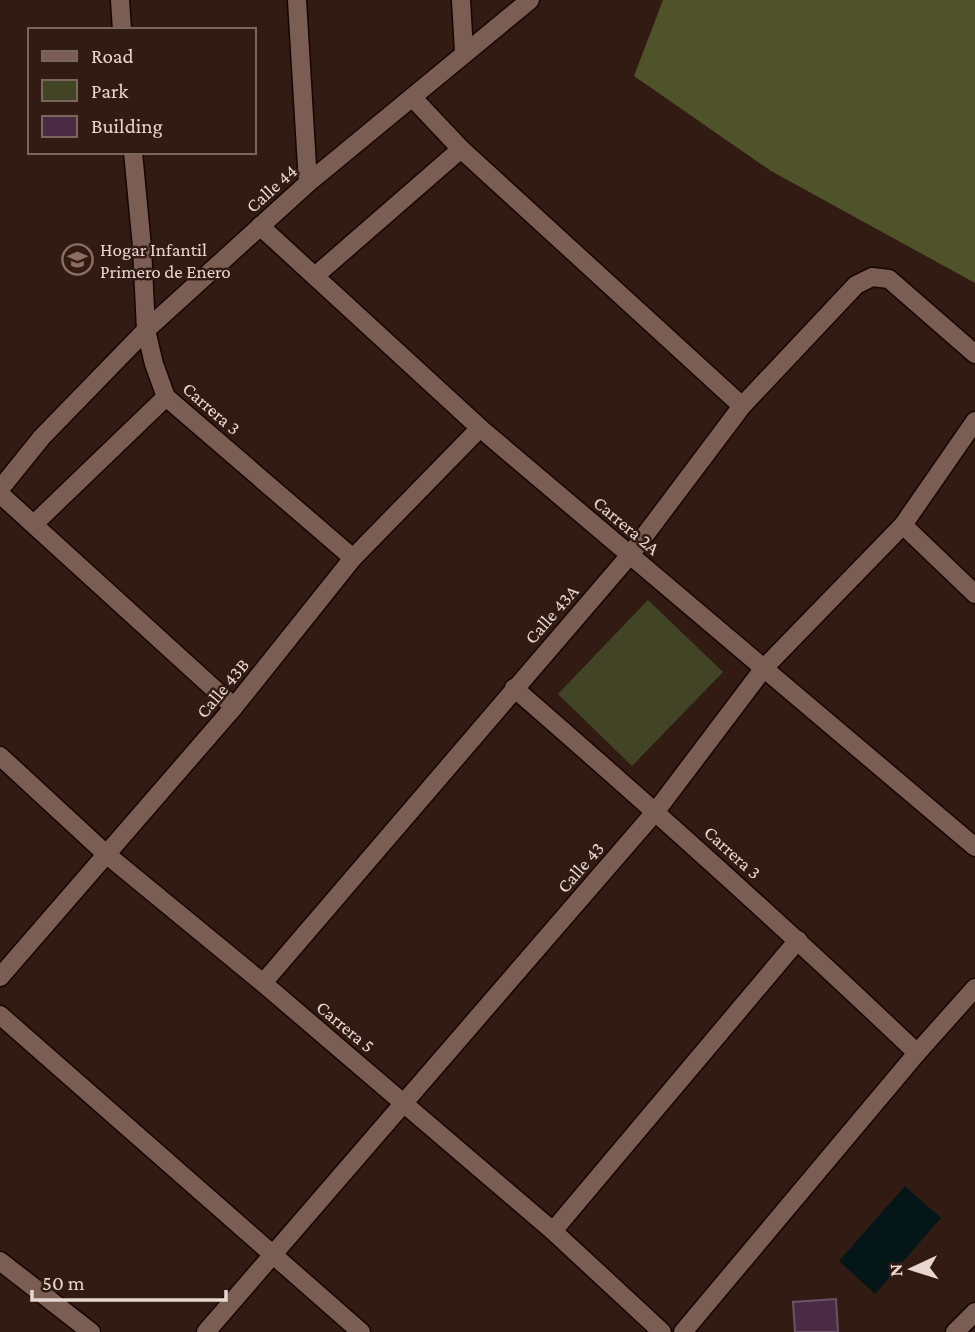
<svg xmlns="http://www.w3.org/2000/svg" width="975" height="1332" font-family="'Crimson Pro',serif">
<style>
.green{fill:#414526}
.forest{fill:#4e5329}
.water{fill:#041618}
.building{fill:#4b2a44;stroke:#6a5364;stroke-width:2}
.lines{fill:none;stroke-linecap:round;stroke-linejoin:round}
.minor-casing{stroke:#180501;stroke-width:21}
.tertiary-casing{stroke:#180501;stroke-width:21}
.minor{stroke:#7a5e53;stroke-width:18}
.tertiary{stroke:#7a5e53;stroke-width:18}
.labels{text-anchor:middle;stroke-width:5;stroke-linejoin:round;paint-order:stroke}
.street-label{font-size:19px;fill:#e8d7d1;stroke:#321b12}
.poi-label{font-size:19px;fill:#e8d7d1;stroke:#321b12;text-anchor:start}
</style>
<rect width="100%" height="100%" fill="#321b12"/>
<!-- green -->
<path class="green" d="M 648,600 L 723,672 L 632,766 L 558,694 Z"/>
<!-- forest -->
<path class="forest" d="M 663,0 L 975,0 L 975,283 L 771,171 L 634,76 Z"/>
<!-- water -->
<path class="water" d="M 905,1186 L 941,1218 L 875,1294 L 839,1261 Z"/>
<!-- building -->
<path class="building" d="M 836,1299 L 838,1332 L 795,1332 L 793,1302 Z"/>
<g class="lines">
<defs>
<g id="minor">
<path d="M 120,0 L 122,30"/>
<path d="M 297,0 L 308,183"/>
<path d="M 461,0 L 464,52"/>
<path d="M 413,98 L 461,149 L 742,406"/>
<path d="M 133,152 L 142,247 L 146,330 L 154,364 L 166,397 L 353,558"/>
<path d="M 260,226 L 480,428 L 975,847"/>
<path d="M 315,276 L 461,149"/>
<path d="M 0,489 L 42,437 L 146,330 L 308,183 L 530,0"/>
<path d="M 0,494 L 234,707"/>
<path d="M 34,524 L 166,397"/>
<path d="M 903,525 L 975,594"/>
<path d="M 514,688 C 651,807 786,928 917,1053"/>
<path d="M 0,977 L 234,707 L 353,558 L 480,428"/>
<path d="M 263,983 L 630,555 L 742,406 L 856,285 L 872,277 L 889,279 L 975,354"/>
<path d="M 0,1015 L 361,1332"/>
<path d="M 553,1231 L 798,940"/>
<path d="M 0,1261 L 91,1332"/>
<path d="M 206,1332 L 656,811 L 764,668 L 903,525 L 975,421"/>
<path d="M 683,1332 L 917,1053 L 975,988"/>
<path d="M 955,1332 L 975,1312"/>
</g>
<path id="tertiary" d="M 0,756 L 106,854 L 263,983 L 553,1231 L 662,1332"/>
</defs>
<!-- minor casing -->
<use href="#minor" class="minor-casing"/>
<!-- tertiary casing -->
<use href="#tertiary" class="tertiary-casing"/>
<!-- minor -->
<use href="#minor" class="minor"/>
<!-- tertiary -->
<use href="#tertiary" class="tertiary"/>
</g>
<!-- icons -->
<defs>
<symbol id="school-ring" viewBox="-11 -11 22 22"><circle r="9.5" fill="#321b12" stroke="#8d6e63" stroke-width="1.5"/><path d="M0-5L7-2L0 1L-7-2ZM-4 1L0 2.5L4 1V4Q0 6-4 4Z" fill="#8d6e63"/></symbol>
</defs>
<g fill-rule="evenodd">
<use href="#school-ring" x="60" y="242" width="35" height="35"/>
</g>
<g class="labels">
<!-- street labels -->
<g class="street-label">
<text transform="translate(271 188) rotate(-42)" y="7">Calle 44</text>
<text transform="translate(212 408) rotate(41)" y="7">Carrera 3</text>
<text transform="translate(627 525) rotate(40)" y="7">Carrera 2A</text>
<text transform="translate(551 614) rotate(-49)" y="7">Calle 43A</text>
<text transform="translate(222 688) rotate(-50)" y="7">Calle 43B</text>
<text transform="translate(733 852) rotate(42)" y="7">Carrera 3</text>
<text transform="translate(580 867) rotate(-49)" y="7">Calle 43</text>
<text transform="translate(346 1026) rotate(40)" y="7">Carrera 5</text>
</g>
<!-- poi labels -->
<g class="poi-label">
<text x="100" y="256">Hogar Infantil<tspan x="100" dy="22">Primero de Enero</tspan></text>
</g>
</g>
<!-- legend -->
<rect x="28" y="28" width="228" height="126" fill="#321b12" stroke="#7b665e" stroke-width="2"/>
<rect x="42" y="51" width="35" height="10" fill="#7a5e53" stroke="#7b665e" stroke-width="2"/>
<text x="91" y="63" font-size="21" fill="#e8d7d1">Road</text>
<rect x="42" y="80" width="35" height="21" fill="#414526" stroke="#7b665e" stroke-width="2"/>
<text x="91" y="98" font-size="21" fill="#e8d7d1">Park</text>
<rect x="42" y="116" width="35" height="21" fill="#4b2a44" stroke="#7b665e" stroke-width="2"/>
<text x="91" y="133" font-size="21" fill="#e8d7d1">Building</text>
<!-- north arrow -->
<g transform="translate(912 1269) rotate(266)" stroke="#321b12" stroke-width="5" paint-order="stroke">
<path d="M0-5L12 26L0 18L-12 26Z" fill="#e8d7d1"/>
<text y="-10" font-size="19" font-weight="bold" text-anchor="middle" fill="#e8d7d1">N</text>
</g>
<!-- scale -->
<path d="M32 1290v10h194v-10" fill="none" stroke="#e8d7d1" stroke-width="3.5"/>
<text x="42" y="1290" font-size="21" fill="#e8d7d1" stroke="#321b12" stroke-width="5" paint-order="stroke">50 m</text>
</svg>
